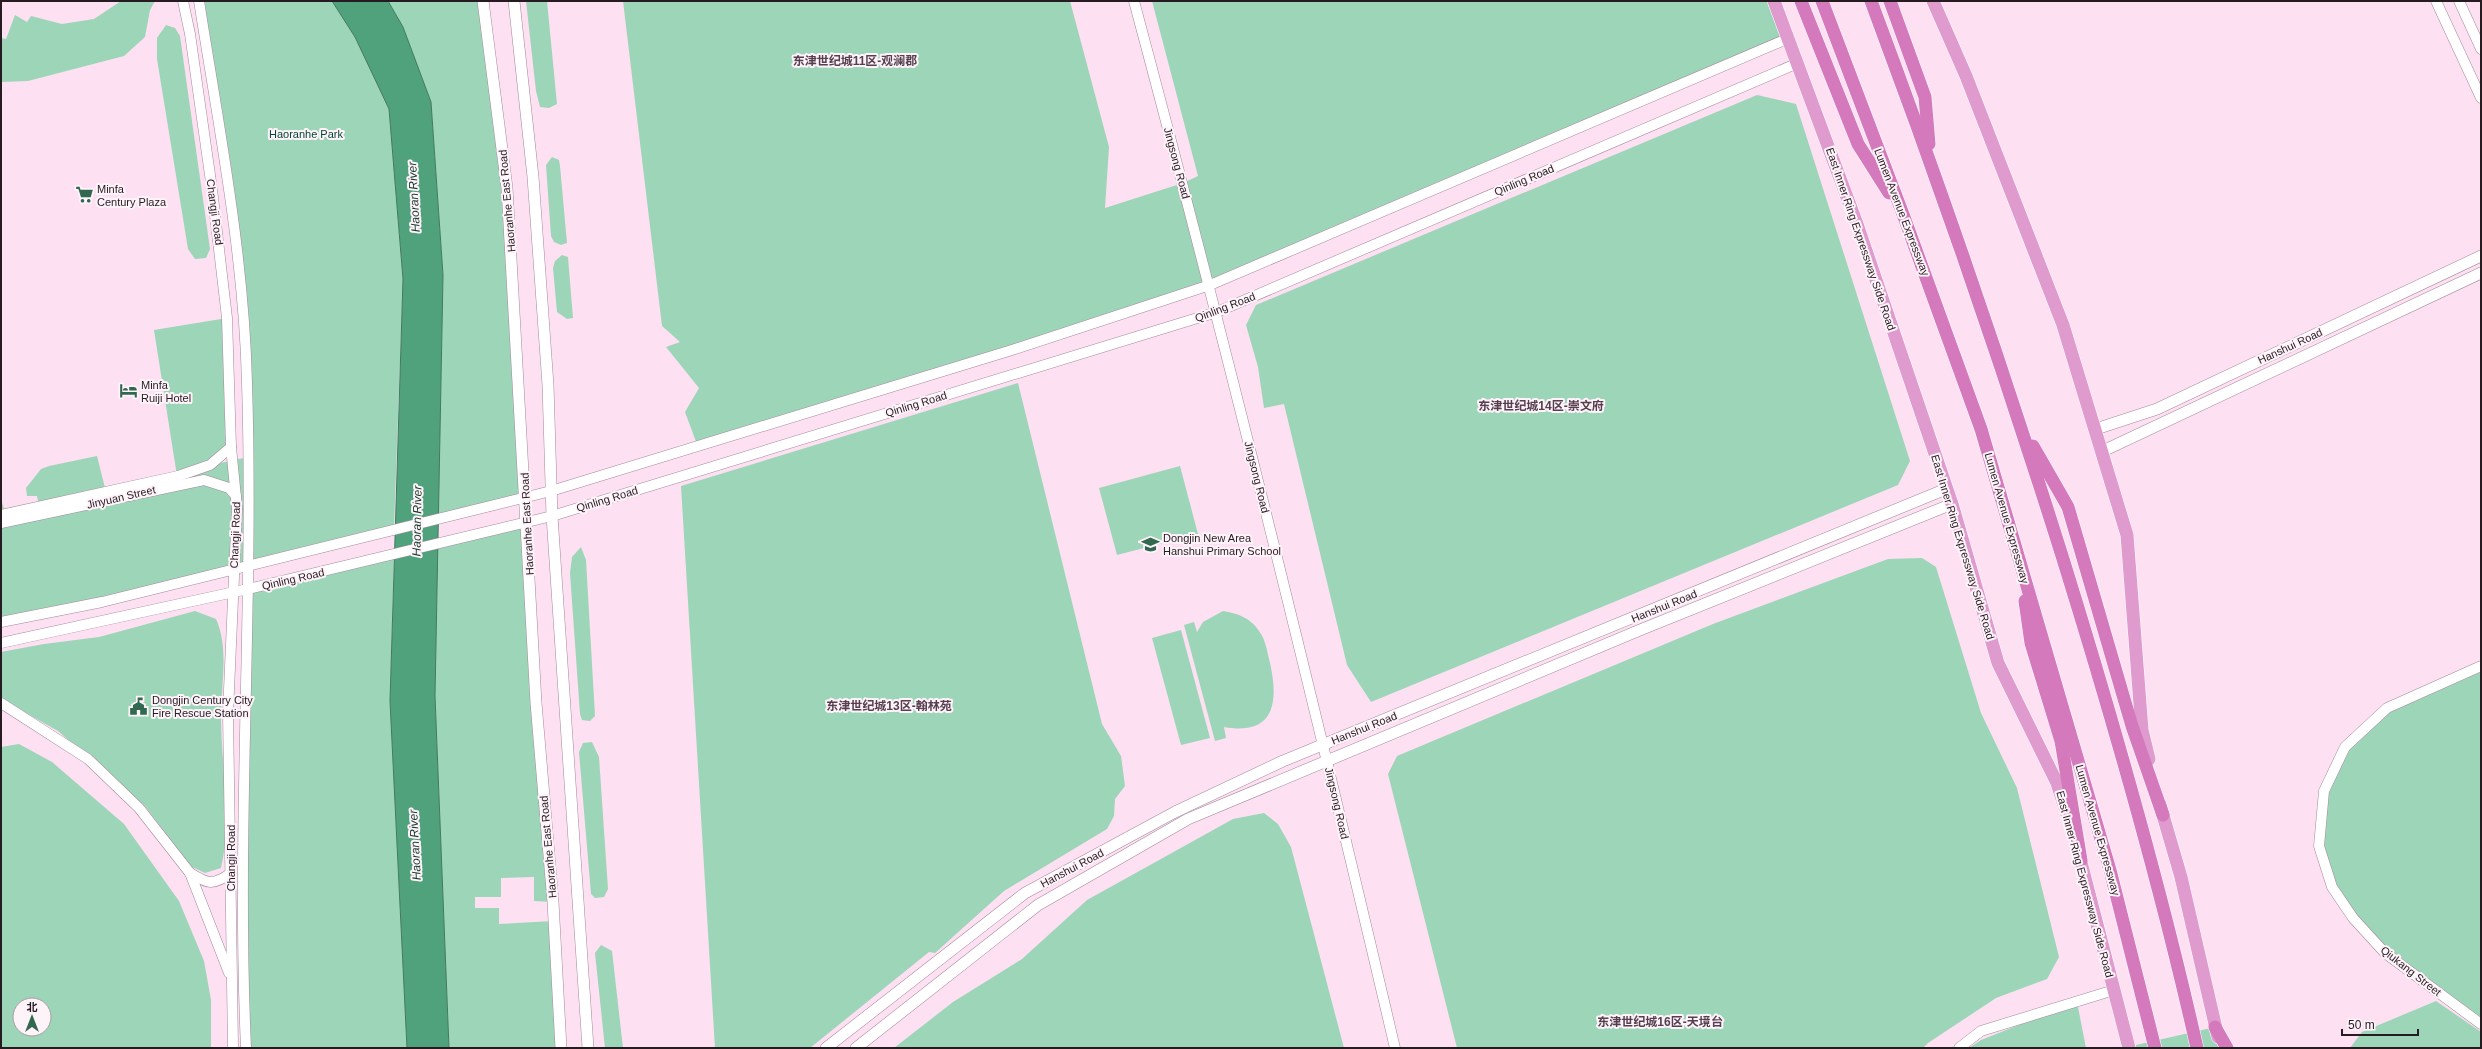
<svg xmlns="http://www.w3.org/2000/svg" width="2482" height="1049" font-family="Helvetica,'Noto Sans SC',sans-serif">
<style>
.green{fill:#9dd5b8;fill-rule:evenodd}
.water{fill:#50a27c;stroke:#437a61}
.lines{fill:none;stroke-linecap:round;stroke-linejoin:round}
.tertiary-casing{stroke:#a3899a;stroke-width:11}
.secondary-casing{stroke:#a3899a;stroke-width:12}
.primary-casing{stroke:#fff;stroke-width:14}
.trunk-casing{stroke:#fff;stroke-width:14}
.tertiary{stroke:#fff;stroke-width:10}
.secondary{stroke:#fff;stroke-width:11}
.primary{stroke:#df9bcd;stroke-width:13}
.trunk{stroke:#d47abc;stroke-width:13}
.labels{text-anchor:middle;stroke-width:4;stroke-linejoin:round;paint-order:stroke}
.park-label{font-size:11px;fill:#01472f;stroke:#fff3fa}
.street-label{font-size:11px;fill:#251b21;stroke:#fff3fa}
.poi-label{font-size:11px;fill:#251b21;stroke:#fff3fa;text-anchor:start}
.neighbourhood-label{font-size:12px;font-weight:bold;fill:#56404f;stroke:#fff3fa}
.water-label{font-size:12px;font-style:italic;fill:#163a2a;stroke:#fff3fa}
</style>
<rect width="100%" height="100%" fill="#fde0f2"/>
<!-- green -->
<g class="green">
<path d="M 121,1 L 155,1 L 150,10 L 145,37 L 124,56 L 28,81 L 1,82 L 1,38 L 6,39 L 15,15 L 27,22 L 31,16 L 62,24 L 94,19 Z"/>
<path d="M 199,1 L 332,1 L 355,37 L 389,109 L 403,279 L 394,528 L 1,621 L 1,500 L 6,514 L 39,506 L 37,496 L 27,496 L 26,488 L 41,469 L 49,466 L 97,456 L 106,492 L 177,476 L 154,330 L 227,318 L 231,447 L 211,465 L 248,457 L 237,244 Z"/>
<path d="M 388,1 L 483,1 L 507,188 L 525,497 L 438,517 L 443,275 L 431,102 L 403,27 Z"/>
<path d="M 526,1 L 547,1 L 557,104 L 549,108 L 540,107 L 536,91 Z"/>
<path d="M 623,1 L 1070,1 L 1109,147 L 1105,208 L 1183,183 L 1198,176 L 1152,1 L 1774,1 L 1789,38 L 1210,285 L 698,447 L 685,412 L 699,388 L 666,347 L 680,342 L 662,326 Z"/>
<path d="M 166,25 L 175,28 L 180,36 L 210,249 L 206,258 L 195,259 L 188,249 L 157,59 L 157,38 Z"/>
<path d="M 1757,95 L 1796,104 L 1910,461 L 1898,485 L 1371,702 L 1347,665 L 1284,404 L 1264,408 L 1258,367 L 1246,325 L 1256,305 Z"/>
<path d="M 552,157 L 559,160 L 560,166 L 567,243 L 561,245 L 554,242 L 551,236 L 546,165 Z"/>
<path d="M 562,255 L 568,257 L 573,318 L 567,319 L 557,312 L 553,268 L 555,261 Z"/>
<path d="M 1018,383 L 1102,724 L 1121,756 L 1125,786 L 1115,799 L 1114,816 L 1107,829 L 1004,891 L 935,953 L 929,952 L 810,1048 L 715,1048 L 681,486 Z"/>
<path d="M 1180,466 L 1198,534 L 1117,555 L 1099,488 Z"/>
<path d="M 527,523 L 553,902 L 534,901 L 534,877 L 501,878 L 501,897 L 475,897 L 475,908 L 499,908 L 499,924 L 553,921 L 561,1048 L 449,1048 L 435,696 L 437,545 Z"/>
<path d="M 581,547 L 586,560 L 595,716 L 590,721 L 582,720 L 580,714 L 570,573 L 572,557 Z"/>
<path d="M 394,555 L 390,701 L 407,1048 L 246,1048 L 248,589 Z"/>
<path d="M 1922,558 L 1936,567 L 1981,713 L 2017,788 L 2059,957 L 2047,979 L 1996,998 L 1928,1043 L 1923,1048 L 1457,1048 L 1388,774 L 1397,756 L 1713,624 L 1888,559 Z"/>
<path d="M 195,611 L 216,619 C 230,650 220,689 221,722 C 222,770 232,821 221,868 L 205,873 L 190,866 L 145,806 L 58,731 L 1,699 L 1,652 L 44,644 L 99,637 Z"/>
<path d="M 1223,611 C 1237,613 1251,618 1259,631 C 1266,640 1267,652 1270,663 C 1279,703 1274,736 1224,727 L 1226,738 L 1215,741 L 1184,625 L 1194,622 L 1197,632 L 1203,622 Z"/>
<path d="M 1181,630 L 1210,738 L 1181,745 L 1152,638 Z"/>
<path d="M 2481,666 L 2481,1024 L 2385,953 L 2333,887 L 2319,846 L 2324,791 L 2345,747 L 2387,708 Z"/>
<path d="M 592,742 L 599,757 L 608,889 L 604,897 L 595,898 L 591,894 L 579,752 L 583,743 Z"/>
<path d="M 19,744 L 52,762 L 124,824 L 179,901 L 204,961 L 211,1000 L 211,1048 L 1,1048 L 1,747 ZM 20,1005 L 44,1005 L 44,1029 L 20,1029 Z"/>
<path d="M 1264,813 L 1278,824 L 1291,847 L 1344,1048 L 894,1048 L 953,1002 L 1022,959 L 1087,900 L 1233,819 Z"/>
<path d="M 601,945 L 612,951 L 623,1048 L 605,1048 L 595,953 Z"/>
<path d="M 2436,1001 L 2481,1032 L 2481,1048 L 2350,1048 L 2362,1032 Z"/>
<path d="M 2077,1002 L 2086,1048 L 1969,1048 L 1981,1040 Z"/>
<path d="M 2211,1028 L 2223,1048 L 2136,1048 L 2136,1045 Z"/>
</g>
<!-- water -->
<path class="water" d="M 332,1 L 388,1 L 403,27 L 431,102 L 443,275 L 435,696 L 449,1048 L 407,1048 L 390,701 L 403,279 L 389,109 L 355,37 Z"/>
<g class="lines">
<defs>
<g id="tertiary">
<path d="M 183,1 L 190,34 L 212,189 L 227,318 L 231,447 L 237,508 L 228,713 L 233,1048"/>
<path d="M 199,1 C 219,128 244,255 247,383 C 254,605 236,826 246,1048"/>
<path d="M 1134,1 C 1227,348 1313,698 1395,1048"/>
<path d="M 2436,1 L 2481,98"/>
<path d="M 2459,1 L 2481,49"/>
<path d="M 1,515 L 178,476 L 210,465 L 231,447"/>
<path d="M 1,523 L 204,480 L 229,488 L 236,496"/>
<path d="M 1,622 L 102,602 L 551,491 L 1012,350 L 1210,285 L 1789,38"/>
<path d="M 1,643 L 248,589 L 552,516 L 1217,312 L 1798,63"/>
<path d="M 2481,666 L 2387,708 L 2345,747 L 2324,791 L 2319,846 L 2332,887 L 2353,918 L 2385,953 L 2481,1024"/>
<path d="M 1,703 L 88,759 L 139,808 L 190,873 L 229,973"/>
<path d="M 190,873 C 208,884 213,886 231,873"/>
<path d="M 1959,1048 L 1981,1031 L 2114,990"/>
</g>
<g id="secondary">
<path d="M 483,1 L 507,188 L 536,703 L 553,902 L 561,1048"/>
<path d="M 514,1 L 533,177 L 548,385 L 552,516 L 588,1048"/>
<path d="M 2096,429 L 2157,409 L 2481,256"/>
<path d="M 2103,451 L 2481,273"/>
<path d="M 826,1048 L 1025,893 L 1175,812 L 1283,761 L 1946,489"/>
<path d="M 856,1048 L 1038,905 L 1188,819 L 1640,630 L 1952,504"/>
</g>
<g id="primary">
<path d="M 1774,1 L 1857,224 L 1952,504 L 1998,663 L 2057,783 L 2072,830"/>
<path d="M 1933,1 L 1966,76 L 2063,325 L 2127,535 L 2142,730 L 2149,759"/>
<path d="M 2160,805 L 2181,877 L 2218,1037"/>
<path d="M 2078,851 L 2129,1048"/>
</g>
<g id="trunk">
<path d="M 1801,1 L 1858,144 L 1889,193"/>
<path d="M 1822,1 L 1904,217 L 1981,429 L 2110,870 L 2155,1048"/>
<path d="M 1871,1 C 1940,185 2004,371 2063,559 C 2113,720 2160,883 2197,1048"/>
<path d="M 1890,1 L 1925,97 L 1929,144"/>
<path d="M 2033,446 L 2068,507 L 2132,726 L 2163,815"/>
<path d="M 2025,601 L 2031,643 L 2061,741 L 2081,860"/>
<path d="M 2215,1027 L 2227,1048"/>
</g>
</defs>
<!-- tertiary casing -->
<use href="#tertiary" class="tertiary-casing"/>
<!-- secondary casing -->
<use href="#secondary" class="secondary-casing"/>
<!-- primary casing -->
<use href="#primary" class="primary-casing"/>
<!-- trunk casing -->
<use href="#trunk" class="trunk-casing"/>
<!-- tertiary -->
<use href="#tertiary" class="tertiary"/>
<!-- secondary -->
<use href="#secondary" class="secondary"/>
<!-- primary -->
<use href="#primary" class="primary"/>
<!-- trunk -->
<use href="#trunk" class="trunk"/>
</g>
<!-- icons -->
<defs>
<symbol id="supermarket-bare" viewBox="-9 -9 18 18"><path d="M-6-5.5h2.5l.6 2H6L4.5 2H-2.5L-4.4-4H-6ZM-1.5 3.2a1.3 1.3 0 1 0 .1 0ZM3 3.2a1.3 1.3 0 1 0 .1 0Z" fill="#31684f" stroke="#fff3fa" stroke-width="2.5" paint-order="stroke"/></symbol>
<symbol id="hotel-bare" viewBox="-9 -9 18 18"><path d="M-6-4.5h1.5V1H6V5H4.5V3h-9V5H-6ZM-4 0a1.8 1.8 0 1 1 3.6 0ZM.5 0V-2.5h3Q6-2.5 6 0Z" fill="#31684f" stroke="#fff3fa" stroke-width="2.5" paint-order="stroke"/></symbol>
<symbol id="school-bare" viewBox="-9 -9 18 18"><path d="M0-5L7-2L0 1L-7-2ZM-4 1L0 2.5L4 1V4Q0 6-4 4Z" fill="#31684f" stroke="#fff3fa" stroke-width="2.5" paint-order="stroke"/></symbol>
<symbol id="civic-bare" viewBox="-9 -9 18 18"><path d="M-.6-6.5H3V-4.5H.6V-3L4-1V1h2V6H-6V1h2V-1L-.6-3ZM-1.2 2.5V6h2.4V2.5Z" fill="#31684f" stroke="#fff3fa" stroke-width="2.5" paint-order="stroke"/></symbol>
</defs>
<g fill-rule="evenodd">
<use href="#supermarket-bare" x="72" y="182" width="25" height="25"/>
<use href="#hotel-bare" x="116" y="378" width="25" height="25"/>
<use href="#school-bare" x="1138" y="532" width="25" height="25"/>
<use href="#civic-bare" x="126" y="694" width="25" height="25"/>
</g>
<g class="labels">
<!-- park labels -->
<g class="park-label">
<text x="306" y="138">Haoranhe Park</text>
</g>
<!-- street labels -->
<g class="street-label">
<text transform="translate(1177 163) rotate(75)" y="4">Jingsong Road</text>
<text transform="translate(1524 180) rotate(-23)" y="4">Qinling Road</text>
<text transform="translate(507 201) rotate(-95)" y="4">Haoranhe East Road</text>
<text transform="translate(215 212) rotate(82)" y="4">Changji Road</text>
<text transform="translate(1902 212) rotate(69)" y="4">Lumen Avenue Expressway</text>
<text transform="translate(1861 239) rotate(71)" y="4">East Inner Ring Expressway Side Road</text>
<text transform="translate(1225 307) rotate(-21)" y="4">Qinling Road</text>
<text transform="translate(2290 346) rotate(-25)" y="4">Hanshui Road</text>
<text transform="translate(916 404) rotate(-17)" y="4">Qinling Road</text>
<text transform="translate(1257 477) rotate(76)" y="4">Jingsong Road</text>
<text transform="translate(121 497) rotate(-13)" y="4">Jinyuan Street</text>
<text transform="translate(607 499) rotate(-17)" y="4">Qinling Road</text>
<text transform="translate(2007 518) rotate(74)" y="4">Lumen Avenue Expressway</text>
<text transform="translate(527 524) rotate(-93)" y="4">Haoranhe East Road</text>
<text transform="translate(235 535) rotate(-88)" y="4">Changji Road</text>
<text transform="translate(1963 547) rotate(73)" y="4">East Inner Ring Expressway Side Road</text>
<text transform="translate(293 579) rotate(-13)" y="4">Qinling Road</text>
<text transform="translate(1664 606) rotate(-22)" y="4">Hanshui Road</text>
<text transform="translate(1364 728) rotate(-22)" y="4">Hanshui Road</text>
<text transform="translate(1337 803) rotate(77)" y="4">Jingsong Road</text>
<text transform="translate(2098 830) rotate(74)" y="4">Lumen Avenue Expressway</text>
<text transform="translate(548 847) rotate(-95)" y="4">Haoranhe East Road</text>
<text transform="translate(231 858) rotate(-90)" y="4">Changji Road</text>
<text transform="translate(1072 868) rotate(-28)" y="4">Hanshui Road</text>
<text transform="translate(2085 884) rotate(75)" y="4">East Inner Ring Expressway Side Road</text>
<text transform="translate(2411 971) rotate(38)" y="4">Qiukang Street</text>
</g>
<!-- poi labels -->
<g class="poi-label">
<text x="97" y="193">Minfa<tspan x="97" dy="13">Century Plaza</tspan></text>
<text x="141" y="389">Minfa<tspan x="141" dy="13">Ruiji Hotel</tspan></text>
<text x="1163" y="542">Dongjin New Area<tspan x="1163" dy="13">Hanshui Primary School</tspan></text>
<text x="152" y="704">Dongjin Century City<tspan x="152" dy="13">Fire Rescue Station</tspan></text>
</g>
<!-- neighbourhood labels -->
<g class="neighbourhood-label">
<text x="855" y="65">东津世纪城11区-观澜郡</text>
<text x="1541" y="410">东津世纪城14区-崇文府</text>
<text x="889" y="710">东津世纪城13区-翰林苑</text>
<text x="1660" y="1026">东津世纪城16区-天境台</text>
</g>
<!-- water labels -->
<g class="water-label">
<text transform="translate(414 197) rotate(-93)" y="4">Haoran River</text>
<text transform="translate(417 521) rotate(-89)" y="4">Haoran River</text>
<text transform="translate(415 845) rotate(-93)" y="4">Haoran River</text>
</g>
</g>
<!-- border -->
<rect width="2482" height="1049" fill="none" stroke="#251b21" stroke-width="4"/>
<!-- north arrow -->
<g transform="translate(32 1017)"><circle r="19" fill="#fff3fa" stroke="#a89da3"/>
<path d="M0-3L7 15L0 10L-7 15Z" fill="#31684f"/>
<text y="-6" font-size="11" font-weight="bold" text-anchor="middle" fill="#251b21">北</text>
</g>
<!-- scale -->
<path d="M2342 1029v6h76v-6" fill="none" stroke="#251b21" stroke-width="2"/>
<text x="2348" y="1029" font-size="12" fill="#251b21" stroke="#fff3fa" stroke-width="3" paint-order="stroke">50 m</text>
</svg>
